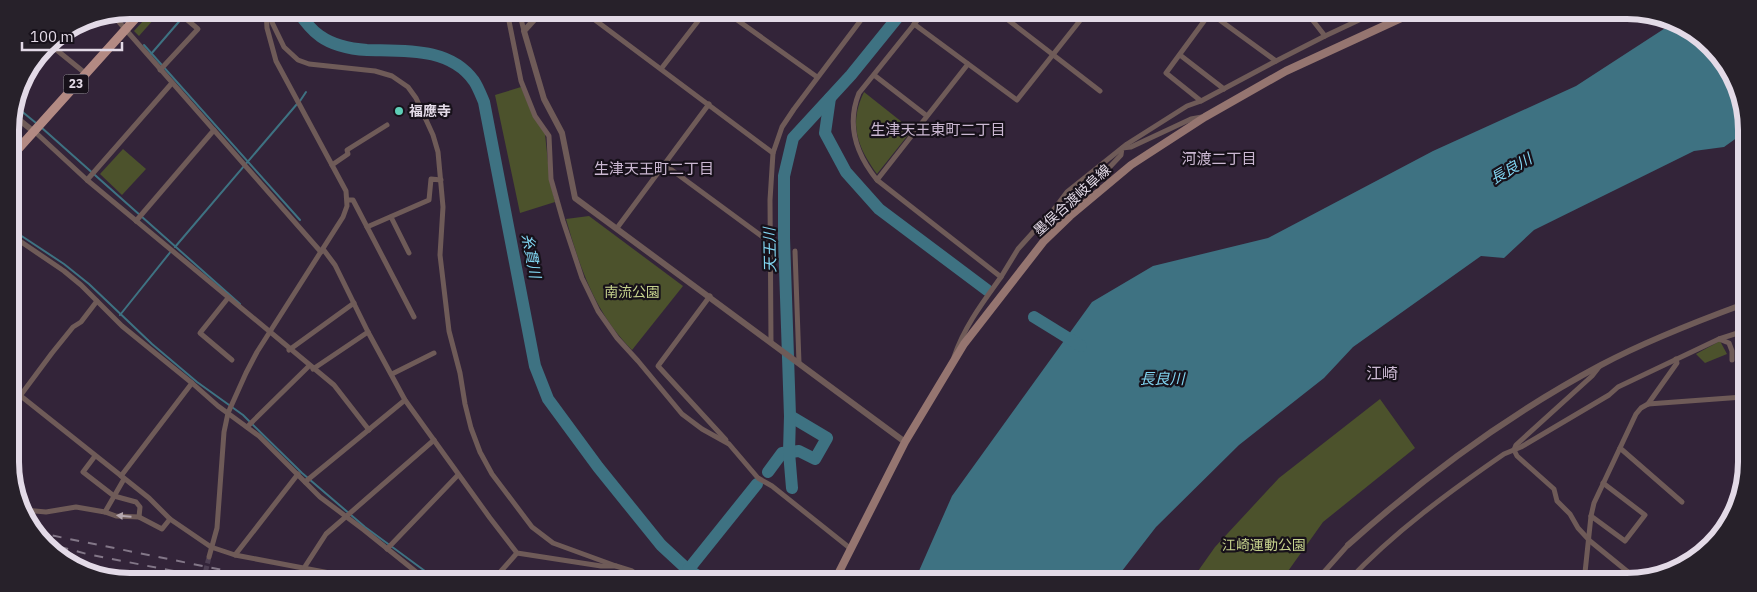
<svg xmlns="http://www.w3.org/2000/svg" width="1757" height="592" font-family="'IBM Plex Sans','Noto Sans JP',sans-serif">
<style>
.green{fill:#4c522c}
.water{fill:#3e7282}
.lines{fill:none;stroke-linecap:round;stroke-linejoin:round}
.stream{stroke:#3e7282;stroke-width:2}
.river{stroke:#3e7282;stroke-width:12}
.minor-tunnel{stroke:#4d3f53;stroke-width:5;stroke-dasharray:5 2.5;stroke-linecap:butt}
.minor{stroke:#6f5b58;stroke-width:5}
.tertiary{stroke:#6f5b58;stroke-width:6}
.secondary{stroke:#957570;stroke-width:8}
.primary{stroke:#b38a83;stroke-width:9}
.rail{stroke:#837788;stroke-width:2;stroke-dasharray:9 9;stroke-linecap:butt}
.oneway{fill:#b5a7ae}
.poi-dot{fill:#5eceb7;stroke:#17111a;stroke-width:2}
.labels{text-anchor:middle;stroke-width:4.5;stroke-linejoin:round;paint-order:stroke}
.shield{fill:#17111a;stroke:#a69eaa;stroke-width:1}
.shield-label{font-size:12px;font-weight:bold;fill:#e3dae7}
.poi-label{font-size:14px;font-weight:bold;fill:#e3dae7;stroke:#17111a;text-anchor:start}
.street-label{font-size:14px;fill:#e3dae7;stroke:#17111a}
.park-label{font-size:14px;fill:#c6d28d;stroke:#17111a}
.neighbourhood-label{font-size:15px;fill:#cbb8d2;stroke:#17111a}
.water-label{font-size:15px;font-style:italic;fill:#81d5f1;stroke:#17111a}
.quarter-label{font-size:16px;fill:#cbb8d2;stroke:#17111a}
.rim{fill:none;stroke:#e3dae7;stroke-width:6}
</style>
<rect width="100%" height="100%" fill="#332439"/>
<!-- green -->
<g class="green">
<path d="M 153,10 L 162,10 L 139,36 L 134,31 Z"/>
<path d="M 521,87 L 533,116 L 545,134 L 550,181 L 555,202 L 520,213 L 495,95 Z"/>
<path d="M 864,92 L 912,130 L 877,174 C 858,148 848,124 864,92 Z"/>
<path d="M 123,149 L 146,169 L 122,195 L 100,174 Z"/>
<path d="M 589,216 L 683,286 L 632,350 C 595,313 580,268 566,219 Z"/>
<path d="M 1720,341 L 1727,354 L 1705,363 L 1696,354 Z"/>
<path d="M 1380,399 L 1415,448 L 1323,522 L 1281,581 L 1191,581 L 1215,547 L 1279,478 Z"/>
</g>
<!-- water -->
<path class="water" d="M 1673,23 L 1717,51 L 1745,107 L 1745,132 L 1724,147 L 1694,151 L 1534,230 L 1504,258 L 1481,256 L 1353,347 L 1324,378 L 1239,445 L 1156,527 L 1115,580 L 915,580 L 952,496 L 1092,302 L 1153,266 L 1268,238 L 1433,151 L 1576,86 Z"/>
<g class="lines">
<!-- stream -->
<g class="stream">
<path d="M 144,45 L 300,220"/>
<path d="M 151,54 L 189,10"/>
<path d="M 300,101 L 306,92"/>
<path d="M 14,105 L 36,123"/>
<path d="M 42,128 L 240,304"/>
<path d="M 11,229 L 64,264 L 89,284 L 152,344 L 197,382 L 243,415 L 302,473 L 365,527 L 429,574"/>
<path d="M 175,247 L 297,104"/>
<path d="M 120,315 L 172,250"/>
</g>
<!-- river -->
<g class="river">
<path d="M 297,10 C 303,19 311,30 320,36 C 334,46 351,49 367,50 C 405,51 450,47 474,81 C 478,87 481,95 484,102 L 535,366 L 548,399 L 598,467 L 661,545 L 688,570 L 703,579"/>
<path d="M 830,98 L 825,133 L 846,172 L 879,209 L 987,290"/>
<path d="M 1034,317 L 1081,346"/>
<path d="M 768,472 L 782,453 L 799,451 L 815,459 L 827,438 L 790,416"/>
<path d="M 792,488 L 789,452 L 790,416 L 784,238 L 784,176 L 793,138 L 851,75 L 902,12"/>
<path d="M 688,570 L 757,484"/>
</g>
<!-- minor-tunnel -->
<path class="minor-tunnel" d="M 204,578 L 209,557"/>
<!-- minor -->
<g class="minor">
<path d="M 266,10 L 284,47 L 298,60 L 309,64 L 375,71 L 392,76 L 408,87 L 416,98 L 433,135 L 438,152 L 443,207 L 440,255 L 449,331 L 460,373 L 465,404 L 471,428 L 480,452 L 492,474 L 532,527 L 553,543 L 616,566"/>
<path d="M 507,11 L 521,81 L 535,116 L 549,136 L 551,179 L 563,221 L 582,278 L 598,311 L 617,338 L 638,361 L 682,414 L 702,429 L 729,444 L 758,478 L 772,486 L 851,549"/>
<path d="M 519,11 L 524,31"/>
<path d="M 583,11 L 773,153"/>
<path d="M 726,12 L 817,77"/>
<path d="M 924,12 L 859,93 C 846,125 856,154 877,180 L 1001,277 C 983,302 964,327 954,357"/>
<path d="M 1210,13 L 1276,61 L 1325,36"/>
<path d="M 1307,13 L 1325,36 L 1374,13"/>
<path d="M 112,14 L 321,252"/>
<path d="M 1003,16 L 1100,91"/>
<path d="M 914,24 L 1017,100 L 1086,13"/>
<path d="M 48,43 L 85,73"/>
<path d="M 1180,55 L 1224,89"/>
<path d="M 661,69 L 705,12"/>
<path d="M 160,70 L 198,29 L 185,18"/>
<path d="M 874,75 L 927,116"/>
<path d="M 1201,101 L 1276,61"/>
<path d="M 34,131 L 87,180 L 334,385 L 369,430"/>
<path d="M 332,165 L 348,154 L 347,150 L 387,125"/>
<path d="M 665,165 L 771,243"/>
<path d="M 87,180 L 172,83"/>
<path d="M 877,180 L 968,64"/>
<path d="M 348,200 L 353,200 L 414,317"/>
<path d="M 1071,214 L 1077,202 L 1121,155 L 1122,148 L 1131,147 L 1191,119 L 1202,117"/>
<path d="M 391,217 L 409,253"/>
<path d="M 136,221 L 214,130"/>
<path d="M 367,227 L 429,200 L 431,179 L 441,180"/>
<path d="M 617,228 L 709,104"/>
<path d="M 11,235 L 64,271 L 81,285 L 122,326 L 192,383"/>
<path d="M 323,249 L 335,265 L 368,332 L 405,400 L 490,518 L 517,553 L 601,566 L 616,566 L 632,571 L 644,579"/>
<path d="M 795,251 L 799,363"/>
<path d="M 1001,277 L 1018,249 L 1055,208 L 1067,192 L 1127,144 L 1187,106 L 1201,101 L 1166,73 L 1210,13"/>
<path d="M 710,296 L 658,366 L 726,440"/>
<path d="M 228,298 L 200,333 L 232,360"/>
<path d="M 1719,339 L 1729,343 L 1732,351 L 1732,360"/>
<path d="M 771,342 L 770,200 L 773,153 L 782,127 L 794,109 L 867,12"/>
<path d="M 289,350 L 354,303"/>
<path d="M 313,369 L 368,332"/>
<path d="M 392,374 L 434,353"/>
<path d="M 12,389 L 149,498 L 170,519 L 211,547 L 235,555 L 298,474"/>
<path d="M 20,396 L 52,353 L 73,327 L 81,322 L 97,301"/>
<path d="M 1648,404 L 1677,363 L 1676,359"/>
<path d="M 247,427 L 309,366"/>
<path d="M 1620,448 L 1682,502"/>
<path d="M 1514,450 L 1517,456 L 1554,489 L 1557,501 L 1570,514 L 1578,528 L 1590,541 L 1628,572 L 1641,579"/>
<path d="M 1514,450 L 1516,445 L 1592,376 L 1599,367"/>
<path d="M 95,456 L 83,472 L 114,496 L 136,502 L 140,507 L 139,517"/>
<path d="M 121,476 L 192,383 L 218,406 L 259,436 L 320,497 L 364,530 L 420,575 L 421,579"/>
<path d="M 305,482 L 405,400"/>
<path d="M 24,510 L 46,512 L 76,507 L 105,512 L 116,516 L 139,517 L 162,529 L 170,519"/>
<path d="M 105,512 L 124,479"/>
<path d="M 1591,516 L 1625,541 L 1645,515 L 1603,483"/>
<path d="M 387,549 L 458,475"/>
<path d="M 235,555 L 361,579"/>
<path d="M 209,557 L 217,528 L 224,432 L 228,413 L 246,373 L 257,352 L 343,217 L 347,206 L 346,191 L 276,61 L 267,28 L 266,11"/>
<path d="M 1701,557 L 1743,484"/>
<path d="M 304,568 L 326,534 L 434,440"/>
<path d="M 494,579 L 517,553"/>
<path d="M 1316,581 L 1348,545"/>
<path d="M 1348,581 C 1394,532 1449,492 1504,454 L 1521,447 L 1609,395 L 1618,387 L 1719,339 L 1744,331"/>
<path d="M 1584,582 L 1591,516 L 1594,503 L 1636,414 L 1641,408 L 1648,404 L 1743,397"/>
</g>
<!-- tertiary -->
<g class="tertiary">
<path d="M 542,11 L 524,31 L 544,99 L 562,133 L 575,198 L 905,442"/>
<path d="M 998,12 L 1003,16 L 1006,12"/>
<path d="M 12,114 L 33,131"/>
<path d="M 1348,545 C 1425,476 1509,414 1601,365 C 1646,341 1695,322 1744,304"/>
</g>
<!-- secondary -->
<path class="secondary" d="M 835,580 L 905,442 L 964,344 L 1044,241 L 1070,216 L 1131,165 L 1205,117 L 1286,71 L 1412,13"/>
<!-- primary -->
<path class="primary" d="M 10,158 L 143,10"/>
<!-- rail -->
<g class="rail">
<path d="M 35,532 L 262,578"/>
<path d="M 42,542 L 87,554 L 209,578"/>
</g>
</g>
<!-- one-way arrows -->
<defs><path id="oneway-solid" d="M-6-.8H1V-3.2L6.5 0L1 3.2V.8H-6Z" transform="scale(1.25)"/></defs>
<use class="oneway" href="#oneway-solid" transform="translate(124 516) rotate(-175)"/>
<!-- markers -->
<circle class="poi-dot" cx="399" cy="111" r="5"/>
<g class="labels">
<!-- shield labels -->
<rect class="shield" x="63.5" y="74.5" width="25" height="19" rx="4"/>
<g class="shield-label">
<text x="76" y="88">23</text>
</g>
<!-- poi labels -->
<g class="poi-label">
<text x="409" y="116">福應寺</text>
</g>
<!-- street labels -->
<g class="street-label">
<text transform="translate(1072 200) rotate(-42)" y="5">墨俣合渡岐阜線</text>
</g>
<!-- park labels -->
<g class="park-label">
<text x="632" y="297">南流公園</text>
<text x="1264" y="550">江崎運動公園</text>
</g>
<!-- neighbourhood labels -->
<g class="neighbourhood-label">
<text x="938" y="135">生津天王東町二丁目</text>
<text x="1219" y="164">河渡二丁目</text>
<text x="654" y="174">生津天王町二丁目</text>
</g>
<!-- water labels -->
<g class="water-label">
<text transform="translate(1511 169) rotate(-30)" y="5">長良川</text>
<text transform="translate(770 250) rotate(-91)" y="5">天王川</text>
<text transform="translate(531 256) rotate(79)" y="5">糸貫川</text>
<text x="1162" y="384">長良川</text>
</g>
<!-- quarter labels -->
<g class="quarter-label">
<text x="1382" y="379">江崎</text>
</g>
</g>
<!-- crop -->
<path d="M0 0H1757V592H0ZM130 19H1627A111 111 0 0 1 1738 130V462A111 111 0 0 1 1627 573H130A111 111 0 0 1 19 462V130A111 111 0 0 1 130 19Z" fill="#27212a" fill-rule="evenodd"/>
<path class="rim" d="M130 19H1627A111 111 0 0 1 1738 130V462A111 111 0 0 1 1627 573H130A111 111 0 0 1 19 462V130A111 111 0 0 1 130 19Z"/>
<!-- scale -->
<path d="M22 42v8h100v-8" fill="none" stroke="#e3dae7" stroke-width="2.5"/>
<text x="30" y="42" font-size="15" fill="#e3dae7" stroke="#17111a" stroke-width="4" paint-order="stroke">100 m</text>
</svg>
